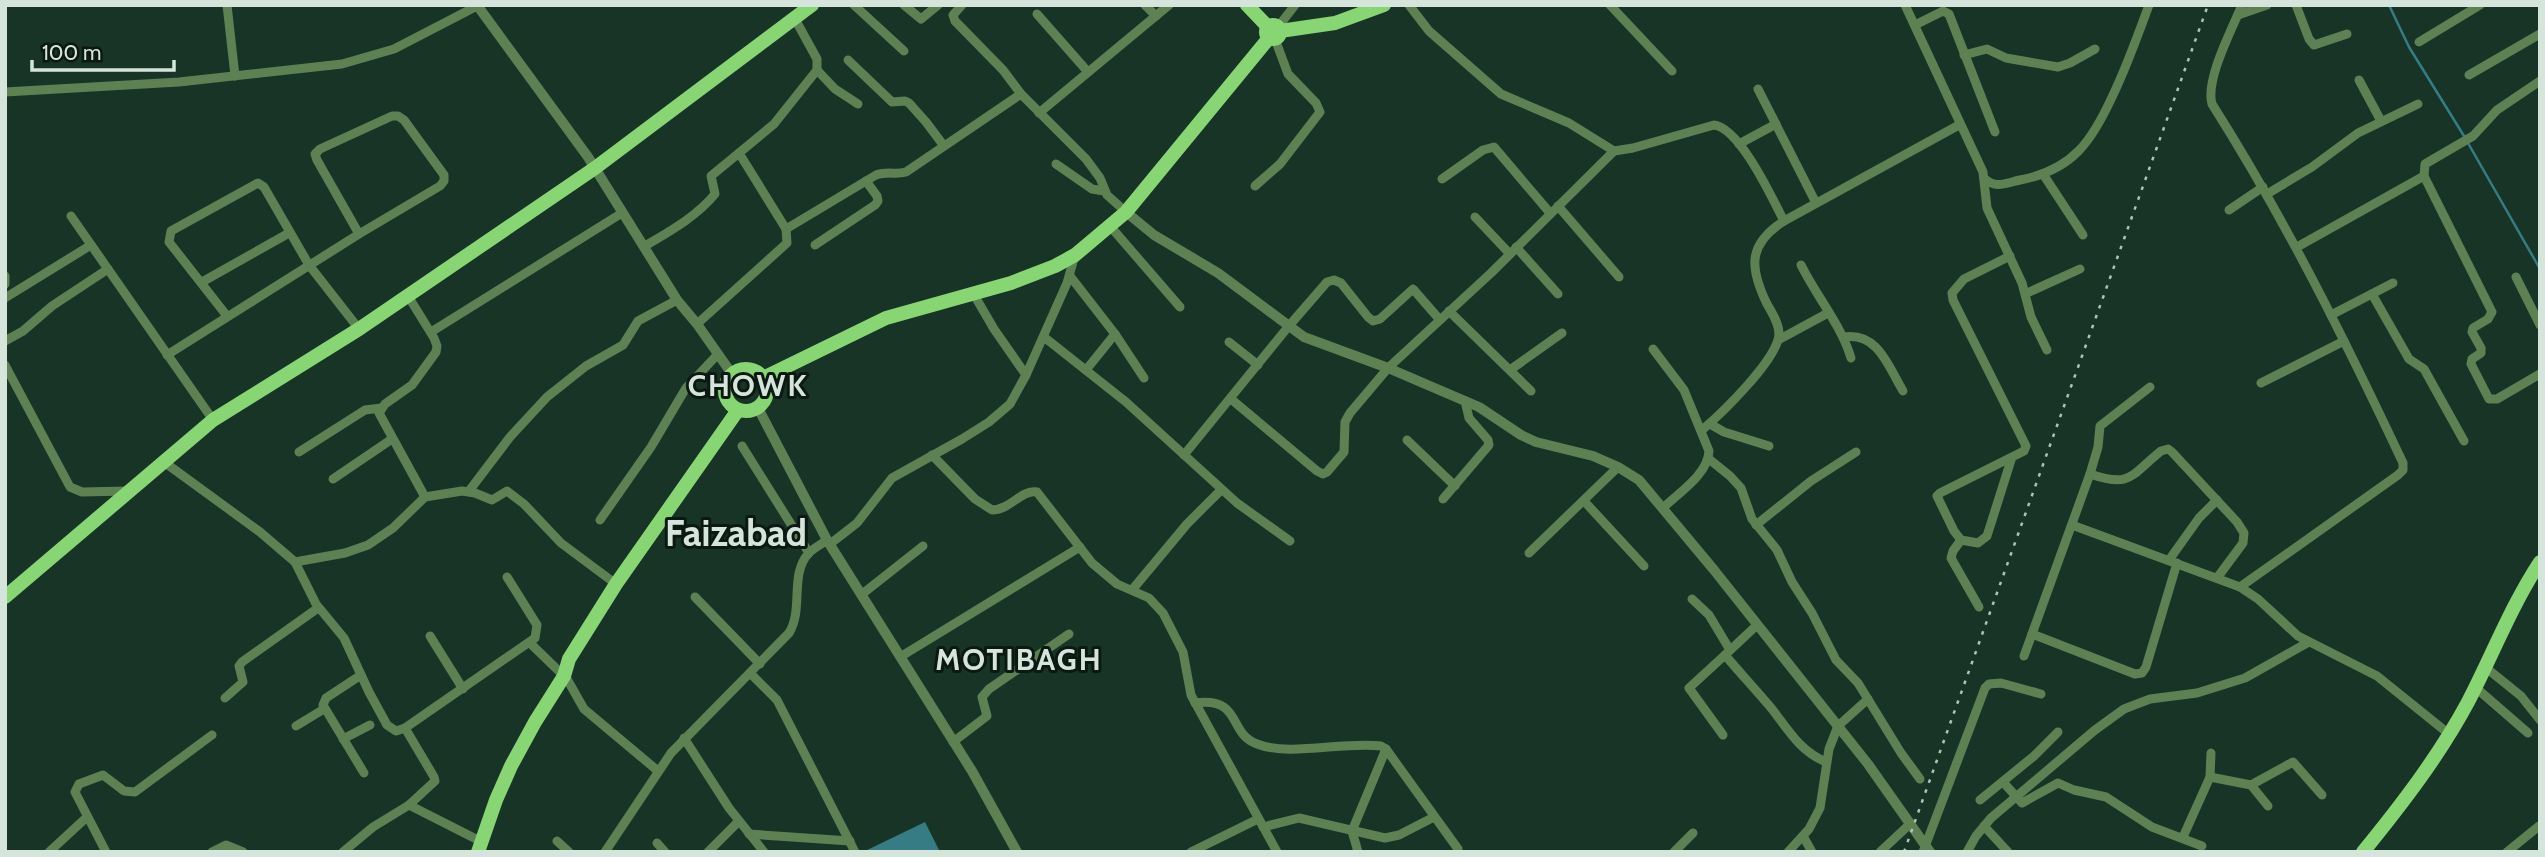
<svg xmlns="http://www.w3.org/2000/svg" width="2545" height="857" font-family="Cabin,sans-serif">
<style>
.water{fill:#367c84}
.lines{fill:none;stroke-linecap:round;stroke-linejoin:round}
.stream{stroke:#367c84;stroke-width:2.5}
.minor{stroke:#5d8153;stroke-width:9}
.tertiary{stroke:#5d8153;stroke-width:10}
.primary{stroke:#88d574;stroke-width:14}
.rail{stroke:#b0c3b9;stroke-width:2.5;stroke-dasharray:3.5 7;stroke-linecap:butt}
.labels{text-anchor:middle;stroke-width:6;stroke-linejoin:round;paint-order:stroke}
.district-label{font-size:30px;font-weight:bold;letter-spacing:2px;fill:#d5e5dc;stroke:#0c1812}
.town-label{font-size:37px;font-weight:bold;fill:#d5e5dc;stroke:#0c1812}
</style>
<rect width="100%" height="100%" fill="#173426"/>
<!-- water -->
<path class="water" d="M 925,822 L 940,852 L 863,852 Z"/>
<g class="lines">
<!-- stream -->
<path class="stream" d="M 2389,5 L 2409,47 L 2464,136 L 2540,269"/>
<!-- minor -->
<g class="minor">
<path d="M 227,5 L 235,76"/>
<path d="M 854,5 L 904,51"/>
<path d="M 904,5 L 921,19 L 938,5"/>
<path d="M 962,5 L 953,15 L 955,21 L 1003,70 L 1021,94"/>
<path d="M 1145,5 L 1156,16"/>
<path d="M 1409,5 L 1429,31 L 1501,94 L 1569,123 L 1614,151 L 1633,148 L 1714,125 C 1740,128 1772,198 1784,221 C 1748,244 1749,267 1767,304 C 1772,313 1779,323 1779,334 C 1778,359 1721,414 1702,430"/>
<path d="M 1610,5 L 1672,71"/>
<path d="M 1905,5 L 1983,172 L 1987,208 L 2022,283 L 2031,317 L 2047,350"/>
<path d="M 2296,5 L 2309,39 L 2314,45 L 2347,34"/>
<path d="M 1037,14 L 1088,72"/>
<path d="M 2238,15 L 2267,5"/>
<path d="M 1915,25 L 1943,11 L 1949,14 L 1995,132"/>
<path d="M 1278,27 L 1295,5"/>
<path d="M 2419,42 L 2480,5"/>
<path d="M 1964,55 L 1987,49 L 2006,58 L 2058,67 L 2070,63 L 2095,49"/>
<path d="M 848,60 L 892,102 L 905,101 L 909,103 L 926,122 L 944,146"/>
<path d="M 817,70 L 835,89 L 858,104"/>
<path d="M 2469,75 L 2540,34"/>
<path d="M 2359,80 L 2381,121"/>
<path d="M 2540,81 L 2497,110 L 2473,136 L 2425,164 L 2424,176 L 2492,312 L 2488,319 L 2473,328 L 2472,332 L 2481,348 L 2481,353 L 2472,359 L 2471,364 L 2489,399 L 2497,399 L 2540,374"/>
<path d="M 1758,89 L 1816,203"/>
<path d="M 5,92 L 179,82 L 342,64 L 394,49 L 479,5"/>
<path d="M 1039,113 L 1169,5"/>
<path d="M 392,116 L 398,116 L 404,120 L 444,175 L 444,181 L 440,186 L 359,234 L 317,160 L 315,154 L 320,149 Z"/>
<path d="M 1739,144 L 1776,124"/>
<path d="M 1056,164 L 1092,189 L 1104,191"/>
<path d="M 2043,174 L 2083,235"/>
<path d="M 1442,179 L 1483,150 L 1494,147 L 1550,213"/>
<path d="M 1985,179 C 1996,189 2006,183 2020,180 C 2073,170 2092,141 2113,95 C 2127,66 2138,35 2149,5"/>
<path d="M 1255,186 L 1280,164 L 1320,112 L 1316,103 L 1288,74 L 1275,39"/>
<path d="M 2267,194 L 2312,167 L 2358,133 L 2418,104"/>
<path d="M 1558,206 L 1619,277"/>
<path d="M 2229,210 L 2263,187"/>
<path d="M 71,216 L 213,420"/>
<path d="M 1475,217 L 1510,254"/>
<path d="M 1784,221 L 1959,125"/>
<path d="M 1110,226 L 1180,307"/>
<path d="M 786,229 L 876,175 C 887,171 896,175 906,172 L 1021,94 L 1086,159 L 1100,178 L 1107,195 L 1126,212"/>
<path d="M 815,245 L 875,205 L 878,201 L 877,196 L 866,181"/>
<path d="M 645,246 C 670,231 696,217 715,194 L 711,176 L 739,153"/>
<path d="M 1516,247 L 1558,294"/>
<path d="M 2297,247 L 2424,176"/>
<path d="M 2010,256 L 1964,279 L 1952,293 L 1953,300 L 2026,446 L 2024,451 L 1940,493 L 1937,496 L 1954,531 L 1961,540 L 1978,543 L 1987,536 L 2012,457"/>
<path d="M 1801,265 C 1817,297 1841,325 1851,358"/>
<path d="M 5,276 L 5,284"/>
<path d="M 1070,276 L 1115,334 L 1144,378"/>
<path d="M 2516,277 L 2540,325"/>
<path d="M 202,282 L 289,233"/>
<path d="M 973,293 L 994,329 L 1026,375"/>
<path d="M 2027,293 L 2080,269"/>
<path d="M 2372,294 L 2409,359 L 2424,369 L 2464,441"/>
<path d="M 408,296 L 434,338 L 437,346 L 436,352 L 412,385 L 385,404 L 379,413 L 425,497"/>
<path d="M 5,298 L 91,245"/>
<path d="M 1449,311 L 1531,391"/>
<path d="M 2331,315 L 2393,283"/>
<path d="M 227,316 L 169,242 L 171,231 L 258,183 L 264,187 L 309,265 L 359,329"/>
<path d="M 697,324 L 787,243 L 786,229 L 739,153 L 774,124 L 817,70 L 817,59 L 795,19"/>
<path d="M 431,332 L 622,213"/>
<path d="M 1044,337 L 1126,402 L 1237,503 L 1290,541"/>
<path d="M 1844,337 C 1878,332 1888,366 1903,391"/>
<path d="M 1778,340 L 1828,313"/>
<path d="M 5,341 L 23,331 L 52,306 L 108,269"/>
<path d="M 1229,342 L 1258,365"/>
<path d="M 1653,349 L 1684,390 L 1709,451 C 1708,474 1680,492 1664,507"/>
<path d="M 167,355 L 359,234"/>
<path d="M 5,365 L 70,487 L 82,492 L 127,491"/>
<path d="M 1086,370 L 1115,334"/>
<path d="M 1510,370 L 1562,333"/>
<path d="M 2261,383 L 2344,341"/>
<path d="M 1231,399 L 1317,471 L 1323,474 L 1327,472 L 1344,452 L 1345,422 L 1350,413 L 1388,368 L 1491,273 L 1614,151"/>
<path d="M 1710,424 L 1724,432 L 1769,446"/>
<path d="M 1407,440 L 1455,486"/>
<path d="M 742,446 L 809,553"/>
<path d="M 299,452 L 365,410 L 381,408"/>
<path d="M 932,455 L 975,499 L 992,510 C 1010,510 1022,489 1037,492 L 1092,563 L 1117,584 L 1149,598 L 1163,613 L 1183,652 L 1191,695 L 1277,852"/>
<path d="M 1184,455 L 1288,327 L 1327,282 L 1334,280 L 1341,283 L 1368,317 L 1373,321 L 1380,319 L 1413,289 L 1440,320"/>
<path d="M 1709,459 L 1730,476 L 1741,488 L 1752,519 L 1777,550 L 1792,582 L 1812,613 L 1836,660 L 1858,683 L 1901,753 L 1920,779"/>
<path d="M 164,462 L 260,532 L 295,562 L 345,553 L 368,545 L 393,528 L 425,497 L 462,491 L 475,493 L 492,500 L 507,491 L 524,504 L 561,543 L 616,584"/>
<path d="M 2090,474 C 2131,488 2130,476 2161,451 L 2168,449 L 2172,452 L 2237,522 L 2244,533 L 2243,543 L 2217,578"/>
<path d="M 333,479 L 392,439"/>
<path d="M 469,491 L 510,437 L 547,397 L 586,366 L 623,345 L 638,321 L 677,300"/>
<path d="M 1443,499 L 1489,445 L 1488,440 L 1469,418 L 1465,401"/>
<path d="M 1584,501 L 1644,566"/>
<path d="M 600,520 L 651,447 L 686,388 L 718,354"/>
<path d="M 1756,525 L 1811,481 L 1856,452"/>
<path d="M 2072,525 L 2240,587 L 2258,599 L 2298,636 L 2377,676 L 2449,734"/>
<path d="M 1961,540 L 1953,551 L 1951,558 L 1979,607"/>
<path d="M 830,544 L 857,523 L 892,478 L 962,439 L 989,422 L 1010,404 L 1026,375 L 1067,283 L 1075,255"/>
<path d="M 1529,553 L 1618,467"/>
<path d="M 2169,560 L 2199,518 L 2217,500"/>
<path d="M 295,562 L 316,604 L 344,638 L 369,692 L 387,725 L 396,731 L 405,728 L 535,638 L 537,625 L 507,577"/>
<path d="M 2240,587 L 2398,475 L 2403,470 L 2403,463 C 2345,340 2285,219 2212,104 C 2205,80 2232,29 2242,5"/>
<path d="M 1132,590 L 1187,524 L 1221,490"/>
<path d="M 861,595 L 923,546"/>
<path d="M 695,597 L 760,664"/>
<path d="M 1692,599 L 1709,615 L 1730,650"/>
<path d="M 1757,625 L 1725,655 C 1740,673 1757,691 1772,709 C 1789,731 1800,751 1826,762"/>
<path d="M 2032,634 L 2135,674 L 2142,673 L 2146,667 L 2177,563"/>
<path d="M 430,636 L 463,689"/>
<path d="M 530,643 L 567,679 L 584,709 L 658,771"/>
<path d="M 2024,656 L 2090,474 L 2098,447 L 2100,426 L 2150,387"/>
<path d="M 900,657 L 1080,547"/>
<path d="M 2485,667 L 2521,696 L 2540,720"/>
<path d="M 750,673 L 777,700 L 855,852"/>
<path d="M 361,675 L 326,698 L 323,705 L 364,773"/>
<path d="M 2475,687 L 2528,733"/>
<path d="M 225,698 L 243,682 L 239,666 L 242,662 L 318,608"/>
<path d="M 1195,703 C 1243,697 1227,733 1257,744 C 1290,757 1344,741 1381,746 L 1386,749 L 1458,849"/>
<path d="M 296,726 L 324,709"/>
<path d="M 1723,735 L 1689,688 L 1725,655"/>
<path d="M 684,738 L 729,808 L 764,852"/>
<path d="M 343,739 L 370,725"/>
<path d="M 953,742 L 987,716 L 982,697 L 989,689 L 1069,634"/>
<path d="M 2210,777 L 2251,785 L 2268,806"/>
<path d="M 2003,782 L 2022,803 L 2058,783 L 2074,790 L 2106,797 L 2152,827 L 2202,846"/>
<path d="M 2251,785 L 2293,762 L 2322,795"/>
<path d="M 1980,800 L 2034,756 L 2058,732"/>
<path d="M 409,805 L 482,842"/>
<path d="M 1984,826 L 2008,852"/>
<path d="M 1263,827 L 1299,818 L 1385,838 L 1399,835 L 1434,817"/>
<path d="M 749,834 L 850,841"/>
<path d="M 1803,836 L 1812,852"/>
<path d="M 2183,837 L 2210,777 L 2211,753"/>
<path d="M 557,841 L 569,852"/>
<path d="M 657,843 L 665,852"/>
<path d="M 49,852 L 87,817"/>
<path d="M 106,852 L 75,792 L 79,784 L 103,775 L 124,791 L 135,792 L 212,735"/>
<path d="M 212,852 L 226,845 L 243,852"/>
<path d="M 343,852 L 373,827 L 409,805 L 435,781 L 434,777 L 405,728"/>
<path d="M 605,852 L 671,753 L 789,633 C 804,609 789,574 809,553 C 814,548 822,544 827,540"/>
<path d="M 708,852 L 739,821"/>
<path d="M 1191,852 L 1258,819"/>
<path d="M 1358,852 L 1352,831 L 1386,749"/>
<path d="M 1674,852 L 1693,833"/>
<path d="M 1788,852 L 1809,829 L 1820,808 L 1829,749 L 1838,726 L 1868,699"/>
<path d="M 1880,852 L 1911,823"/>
<path d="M 1923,852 L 1985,688 L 1989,684 L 2001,683 L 2041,694"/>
<path d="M 1967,852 L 1976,836 L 1991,818 L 2095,730 L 2124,709 L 2150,699 L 2197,693 L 2245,678 L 2307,643"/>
<path d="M 2507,852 L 2539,826"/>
</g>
<!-- tertiary -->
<g class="tertiary">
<path d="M 477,5 L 588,157 L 677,300 L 697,324 L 732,374"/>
<path d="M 1126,212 L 1154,235 L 1218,273 L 1304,337 L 1388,368 L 1479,407 L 1521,435 L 1536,442 L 1593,456 L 1618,467 L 1639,480 L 1714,570 L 1868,764 L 1930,852"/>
<path d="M 758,408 L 827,540 L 972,771 L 1017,852"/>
</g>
<!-- primary -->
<g class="primary">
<path d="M 1247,5 L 1268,27"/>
<circle cx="1273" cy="32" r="7"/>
<path d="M 1280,31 L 1335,23 L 1384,5"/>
<circle cx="746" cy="390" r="21"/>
<path d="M 763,378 L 886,318 L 1011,283 L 1055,266 L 1075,255 L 1126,212 L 1269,38"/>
<path d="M 5,597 L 213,420 L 359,329 L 595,168 L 812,5"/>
<path d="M 478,852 L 496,800 L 511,766 L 535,722 L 564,676 L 569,659 L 616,584 L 738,410"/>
<path d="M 2363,852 C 2402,804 2439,756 2468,702 C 2492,656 2511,606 2540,562"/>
</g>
<!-- rail -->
<path class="rail" d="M 1904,852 L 2208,5"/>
</g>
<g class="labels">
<!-- district labels -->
<g class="district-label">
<text x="748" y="396">CHOWK</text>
<text x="1019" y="670">MOTIBAGH</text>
</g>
<!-- town labels -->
<g class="town-label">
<text x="736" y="546">Faizabad</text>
</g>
</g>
<!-- border -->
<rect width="2545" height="857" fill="none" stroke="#d5e5dc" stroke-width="14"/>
<!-- scale -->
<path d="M32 60v10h142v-10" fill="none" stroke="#d5e5dc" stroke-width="3.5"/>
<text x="42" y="60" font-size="21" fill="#d5e5dc" stroke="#0c1812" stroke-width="5" paint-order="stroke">100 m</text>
</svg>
